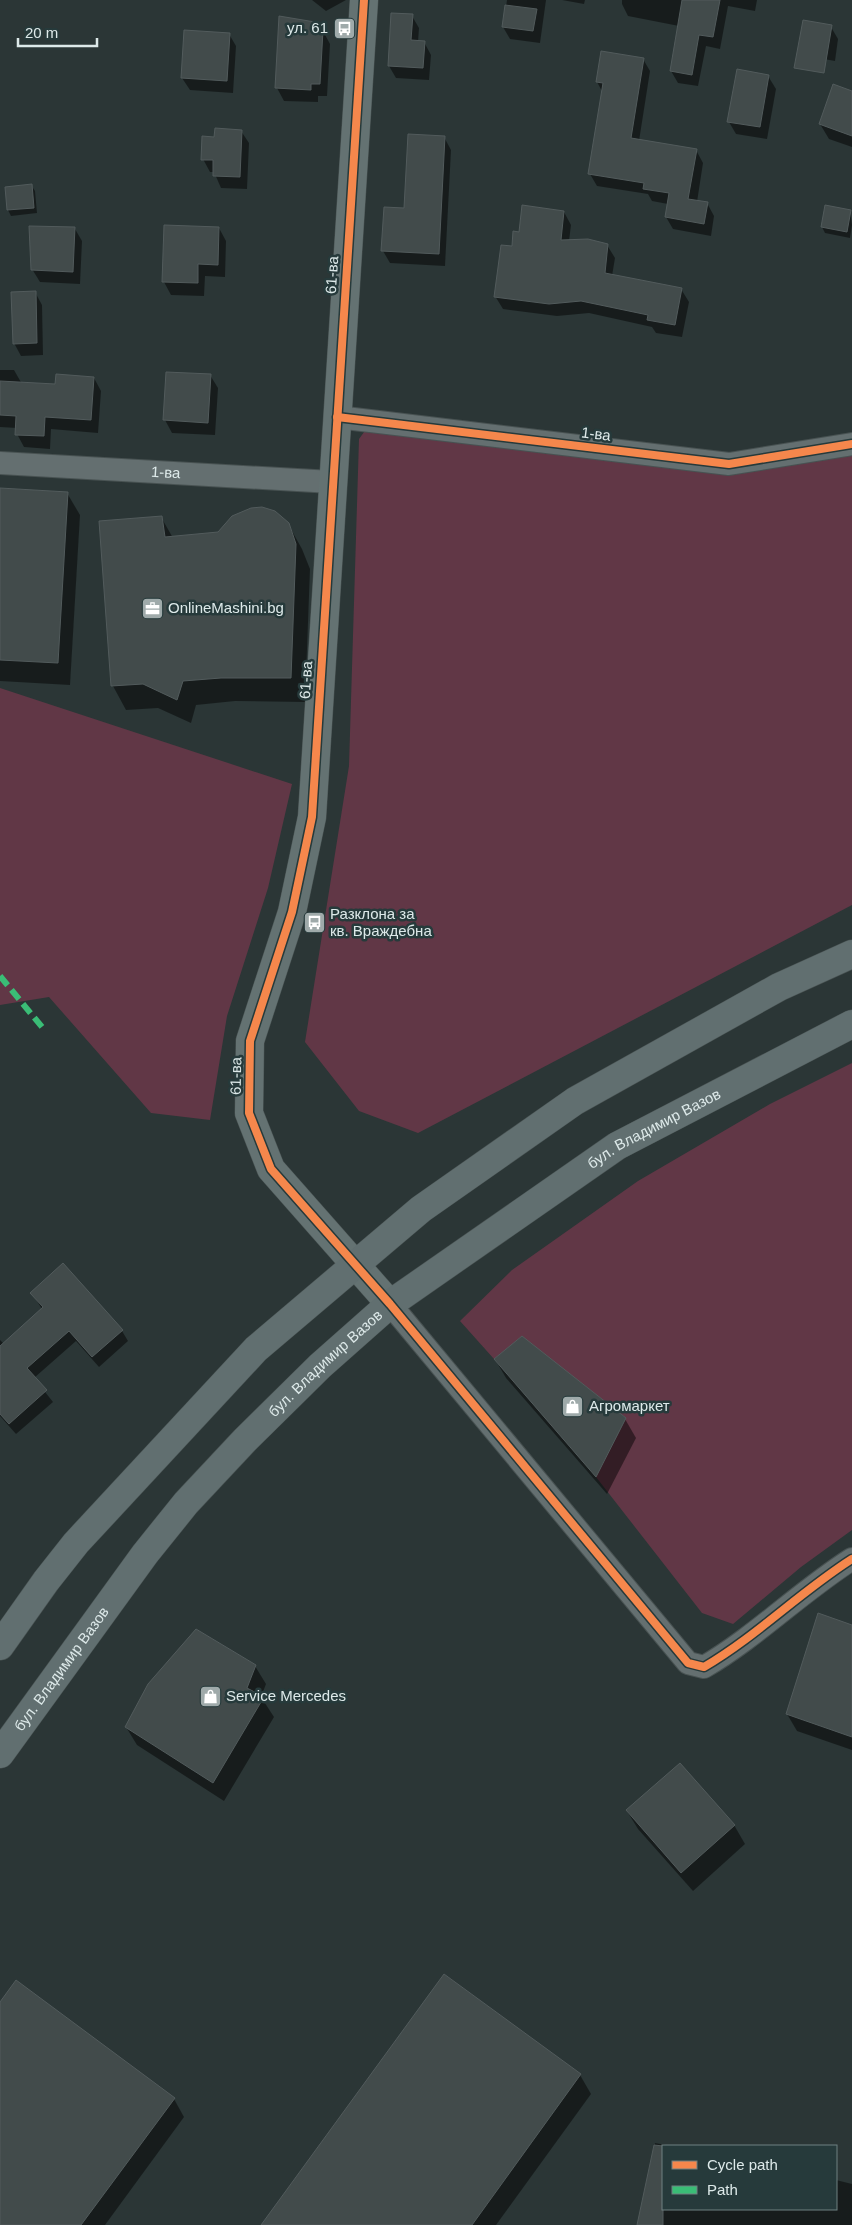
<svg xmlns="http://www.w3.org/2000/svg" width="852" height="2225" font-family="Arial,sans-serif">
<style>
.green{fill:#613746}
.shadow{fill:#0007}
.building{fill:#424b4b;stroke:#525b5c}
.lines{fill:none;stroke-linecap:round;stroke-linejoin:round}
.street-casing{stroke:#485252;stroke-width:24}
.secondary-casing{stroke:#485252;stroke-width:29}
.primary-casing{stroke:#485252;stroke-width:29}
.street{stroke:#646f70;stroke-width:22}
.secondary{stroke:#647272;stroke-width:28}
.primary{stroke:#616f70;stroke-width:28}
.quiet{stroke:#3abd76;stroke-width:6;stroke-dasharray:12 6;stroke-linecap:butt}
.cycleway-casing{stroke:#263a3b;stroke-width:11}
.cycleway{stroke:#f5874c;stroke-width:8}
.labels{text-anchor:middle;stroke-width:5;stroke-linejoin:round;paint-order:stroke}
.poi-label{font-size:15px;fill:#dde9e9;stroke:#263a3b;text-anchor:start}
.street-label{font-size:15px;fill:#dde9e9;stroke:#263a3b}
</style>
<rect width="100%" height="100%" fill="#2b3636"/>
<!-- green -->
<g class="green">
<path d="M 367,428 L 710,469 L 774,468 L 852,454 L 852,905 L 418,1133 L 359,1111 L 305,1042 L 349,766 L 359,439 Z"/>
<path d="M 0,688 L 292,784 L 268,888 L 227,1016 L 210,1120 L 151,1113 L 49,997 L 0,1005 Z"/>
<path d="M 852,1063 L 852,1530 L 801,1567 L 733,1624 L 702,1613 L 596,1477 L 626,1418 L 522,1337 L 494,1359 L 460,1321 L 512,1270 L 638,1181 L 770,1104 Z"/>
</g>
<!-- shadow -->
<g class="shadow">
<path d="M 312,0 L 346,0 L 326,11 Z"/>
<path d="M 507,0 L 546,0 L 540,43 L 510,39 L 503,27 Z"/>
<path d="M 562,0 L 585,0 L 584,4 Z"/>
<path d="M 622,0 L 757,0 L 755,11 L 728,6 L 720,49 L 706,46 L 698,86 L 678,83 L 671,71 L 679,26 L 628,16 L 622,4 Z"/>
<path d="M 412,16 L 419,28 L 418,42 L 424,42 L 431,55 L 429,80 L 396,78 L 389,66 Z"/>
<path d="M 314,23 L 319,31 L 323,31 L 330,44 L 327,96 L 318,96 L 318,102 L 284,101 L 277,88 Z"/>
<path d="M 831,27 L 838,39 L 835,61 L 807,56 Z"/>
<path d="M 229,34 L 236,46 L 233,93 L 190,90 L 182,78 Z"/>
<path d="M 643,59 L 650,71 L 639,141 L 696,150 L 703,163 L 697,202 L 707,203 L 714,216 L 711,236 L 673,229 L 666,217 L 668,204 L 652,201 L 648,194 L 597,186 L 590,174 L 603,93 L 597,82 Z"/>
<path d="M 768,76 L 776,89 L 767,139 L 736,134 L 729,122 Z"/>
<path d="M 852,92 L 852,147 L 829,139 L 820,124 Z"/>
<path d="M 241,131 L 249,143 L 247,189 L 221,188 L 214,172 L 210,172 L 203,159 L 216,138 Z"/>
<path d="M 444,137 L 451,150 L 445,266 L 390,263 L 383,251 Z"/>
<path d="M 31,185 L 35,191 L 37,213 L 11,216 L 8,210 Z"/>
<path d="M 850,211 L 852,225 L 850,238 L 825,233 L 822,227 Z"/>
<path d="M 564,212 L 571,225 L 569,241 L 607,245 L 615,258 L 612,276 L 681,289 L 689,302 L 682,337 L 656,333 L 652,327 L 589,313 L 557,316 L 503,309 L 495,296 L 520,233 Z"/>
<path d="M 219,228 L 226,241 L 225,277 L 205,276 L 204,296 L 171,295 L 164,282 Z"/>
<path d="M 75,229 L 82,241 L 80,284 L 40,282 L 32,269 Z"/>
<path d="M 35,292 L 42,305 L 43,355 L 21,356 L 14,343 Z"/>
<path d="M 0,370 L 14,370 L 22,384 L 56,385 L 94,378 L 101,391 L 98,433 L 51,429 L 50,449 L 24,447 L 17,434 L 17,428 L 0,427 Z"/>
<path d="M 210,375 L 218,388 L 215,435 L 172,433 L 165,420 Z"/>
<path d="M 0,489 L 67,493 L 80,515 L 70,685 L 0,681 Z"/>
<path d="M 161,517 L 173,538 L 288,524 L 302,549 L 310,569 L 305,702 L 235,701 L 196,705 L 191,723 L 158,708 L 126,710 L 113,686 L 101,522 Z"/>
<path d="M 32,1293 L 122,1331 L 128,1341 L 99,1367 L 76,1341 L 34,1378 L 53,1402 L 16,1434 L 0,1416 L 0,1340 L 4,1344 L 42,1309 Z"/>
<path d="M 495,1359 L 625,1419 L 636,1438 L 607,1494 L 506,1378 Z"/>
<path d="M 852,1627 L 852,1750 L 797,1731 L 787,1714 Z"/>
<path d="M 255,1666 L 266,1684 L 261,1697 L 274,1717 L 224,1801 L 137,1745 L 126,1727 Z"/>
<path d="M 627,1811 L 734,1825 L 745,1844 L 693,1891 L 638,1829 Z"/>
<path d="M 444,1976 L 580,2075 L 591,2094 L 496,2225 L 263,2225 Z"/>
<path d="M 0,2004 L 174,2099 L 184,2117 L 105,2225 L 0,2225 Z"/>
<path d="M 655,2143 L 671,2146 L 663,2146 L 663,2209 L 836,2209 L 836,2180 L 852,2184 L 852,2225 L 638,2225 Z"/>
</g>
<!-- building -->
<g class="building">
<path d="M 682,0 L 720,0 L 713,37 L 699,35 L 692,75 L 670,71 Z"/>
<path d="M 505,5 L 537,9 L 533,31 L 502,27 Z"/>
<path d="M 391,13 L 413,14 L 411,40 L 425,41 L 423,68 L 388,66 Z"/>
<path d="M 279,16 L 315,22 L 315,30 L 323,30 L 320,84 L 311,84 L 311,90 L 275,88 Z"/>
<path d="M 803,20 L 832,25 L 824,73 L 794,68 Z"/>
<path d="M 184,30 L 230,33 L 227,81 L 181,78 Z"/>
<path d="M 601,51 L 644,58 L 631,138 L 697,149 L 688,199 L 708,202 L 704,224 L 665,217 L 669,193 L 643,189 L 644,183 L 588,174 L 603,83 L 596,82 Z"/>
<path d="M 737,69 L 769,75 L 760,127 L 727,122 Z"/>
<path d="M 833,84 L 852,91 L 852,136 L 819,124 Z"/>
<path d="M 215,128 L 242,130 L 240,177 L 213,176 L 213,160 L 201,160 L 202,136 L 214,137 Z"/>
<path d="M 408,134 L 445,136 L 439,254 L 381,251 L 384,207 L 404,208 Z"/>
<path d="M 32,184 L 34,208 L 7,210 L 5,187 Z"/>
<path d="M 522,205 L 564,211 L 561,240 L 588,239 L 608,244 L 605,273 L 682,288 L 675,325 L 647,320 L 648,315 L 581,301 L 549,304 L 494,297 L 501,245 L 512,246 L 513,231 L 519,232 Z"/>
<path d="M 825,205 L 851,210 L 847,232 L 821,227 Z"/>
<path d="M 164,225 L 219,227 L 218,265 L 198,264 L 198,283 L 162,282 Z"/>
<path d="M 29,226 L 75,227 L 73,272 L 31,270 Z"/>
<path d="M 36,291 L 37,343 L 13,344 L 11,292 Z"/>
<path d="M 166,372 L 211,374 L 208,423 L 163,420 Z"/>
<path d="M 56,374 L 94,377 L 91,420 L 45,417 L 44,436 L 15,435 L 16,416 L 0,415 L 0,381 L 55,384 Z"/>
<path d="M 0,488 L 68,492 L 58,663 L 0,660 Z"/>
<path d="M 262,507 L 275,511 L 289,523 L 296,544 L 291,678 L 221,678 L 183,681 L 177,700 L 143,684 L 111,686 L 99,521 L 162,516 L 165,537 L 218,532 L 232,516 L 251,508 Z"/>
<path d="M 63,1263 L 123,1330 L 92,1357 L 69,1331 L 27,1368 L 47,1390 L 9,1424 L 0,1414 L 0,1346 L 43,1307 L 30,1293 Z"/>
<path d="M 522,1336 L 626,1418 L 596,1477 L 494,1359 Z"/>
<path d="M 818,1613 L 852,1625 L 852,1737 L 786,1714 Z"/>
<path d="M 196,1629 L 256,1665 L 247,1688 L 264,1697 L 213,1783 L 125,1727 L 148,1684 Z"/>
<path d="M 680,1763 L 735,1825 L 681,1873 L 626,1810 Z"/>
<path d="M 444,1974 L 581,2074 L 472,2225 L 261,2225 Z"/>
<path d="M 16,1980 L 175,2098 L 81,2225 L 0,2225 L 0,2002 Z"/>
<path d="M 654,2145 L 663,2146 L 663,2225 L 637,2225 Z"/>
</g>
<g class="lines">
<defs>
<g id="street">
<path d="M 337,417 L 729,464 L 852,444"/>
<path id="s1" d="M 0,463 L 332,482"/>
<path d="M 390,1304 L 688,1663 L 704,1667 C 757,1636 800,1592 852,1559"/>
</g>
<path id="secondary" d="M 364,0 L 312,817 L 292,912 L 250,1041 L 249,1113 L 271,1169 L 390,1304"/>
<g id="primary">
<path d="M 0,1646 L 46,1581 L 76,1543 L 256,1349 L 421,1209 L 575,1101 L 779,987 L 852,954"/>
<path id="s2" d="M 0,1754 L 145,1554 L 186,1503 L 245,1440 L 320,1366 L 390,1304 L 617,1146 L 852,1024"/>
</g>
</defs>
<!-- street casing -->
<use href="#street" class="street-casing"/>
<!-- secondary casing -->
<use href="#secondary" class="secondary-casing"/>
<!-- primary casing -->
<use href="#primary" class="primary-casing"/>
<!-- street -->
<use href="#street" class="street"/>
<!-- secondary -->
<use href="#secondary" class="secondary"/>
<!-- primary -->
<use href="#primary" class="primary"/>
<!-- quiet -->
<path class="quiet" d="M 0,976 L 42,1027"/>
<defs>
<g id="cycleway">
<path d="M 364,0 L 312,817 L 292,912 L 250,1041 L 249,1113 L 271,1169 L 390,1304 L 688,1663 L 704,1667 C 757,1636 800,1592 852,1559"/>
<path d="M 337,417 L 729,464 L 852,444"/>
</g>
</defs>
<!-- cycleway casing -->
<use href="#cycleway" class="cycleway-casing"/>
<!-- cycleway -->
<use href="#cycleway" class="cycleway"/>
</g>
<!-- icons -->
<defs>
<symbol id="bus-square" viewBox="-11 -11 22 22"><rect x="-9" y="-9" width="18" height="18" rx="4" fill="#9faaaa" stroke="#263a3b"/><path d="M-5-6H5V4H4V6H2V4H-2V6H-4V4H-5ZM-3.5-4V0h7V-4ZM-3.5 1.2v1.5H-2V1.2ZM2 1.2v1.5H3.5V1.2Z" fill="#fff"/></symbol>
<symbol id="office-square" viewBox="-11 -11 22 22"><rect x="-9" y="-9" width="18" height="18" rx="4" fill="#9faaaa" stroke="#263a3b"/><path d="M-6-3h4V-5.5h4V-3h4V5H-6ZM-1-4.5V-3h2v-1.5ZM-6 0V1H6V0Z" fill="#fff"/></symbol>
<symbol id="shop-square" viewBox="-11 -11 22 22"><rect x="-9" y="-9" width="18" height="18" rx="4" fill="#9faaaa" stroke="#263a3b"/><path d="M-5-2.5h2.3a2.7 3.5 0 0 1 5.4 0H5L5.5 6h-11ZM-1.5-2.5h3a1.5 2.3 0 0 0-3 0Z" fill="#fff"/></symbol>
</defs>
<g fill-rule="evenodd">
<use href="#bus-square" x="332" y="16" width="25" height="25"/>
<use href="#office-square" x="140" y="596" width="25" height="25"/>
<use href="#bus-square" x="302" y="910" width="25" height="25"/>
<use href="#shop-square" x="560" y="1394" width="25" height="25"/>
<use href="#shop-square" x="198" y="1684" width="25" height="25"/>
</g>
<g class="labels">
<!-- poi labels -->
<g class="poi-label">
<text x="328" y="33" text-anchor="end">ул. 61</text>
<text x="168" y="613">ОnlineMashini.bg</text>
<text x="330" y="919">Разклона за<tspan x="330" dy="17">кв. Враждебна</tspan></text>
<text x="589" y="1411">Агромаркет</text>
<text x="226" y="1701">Service Mercedes</text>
</g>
<!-- street labels -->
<g class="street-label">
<text transform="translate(332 275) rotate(-86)" y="5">61-ва</text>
<text transform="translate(596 434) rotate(7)" y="5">1-ва</text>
<text dy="5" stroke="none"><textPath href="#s1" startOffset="166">1-ва</textPath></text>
<text transform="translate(306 680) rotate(-86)" y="5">61-ва</text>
<text transform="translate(236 1076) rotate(-89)" y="5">61-ва</text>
<text dy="5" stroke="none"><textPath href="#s2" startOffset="915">бул. Владимир Вазов</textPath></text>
<text dy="5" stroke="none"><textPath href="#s2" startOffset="510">бул. Владимир Вазов</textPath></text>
<text dy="5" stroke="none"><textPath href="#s2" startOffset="105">бул. Владимир Вазов</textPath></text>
</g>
</g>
<!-- legend -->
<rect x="662" y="2145" width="175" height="65" fill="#263a3b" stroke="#6f8081"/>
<rect x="672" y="2161" width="25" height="8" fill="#f5874c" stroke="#6f8081"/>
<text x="707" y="2170" font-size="15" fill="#dde9e9">Cycle path</text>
<rect x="672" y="2186" width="25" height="8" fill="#3abd76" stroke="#6f8081"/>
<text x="707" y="2195" font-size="15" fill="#dde9e9">Path</text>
<!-- scale -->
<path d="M18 38v8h79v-8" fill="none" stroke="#dde9e9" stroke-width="2.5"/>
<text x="25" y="38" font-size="15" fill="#dde9e9" stroke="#263a3b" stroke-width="4" paint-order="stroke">20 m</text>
</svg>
